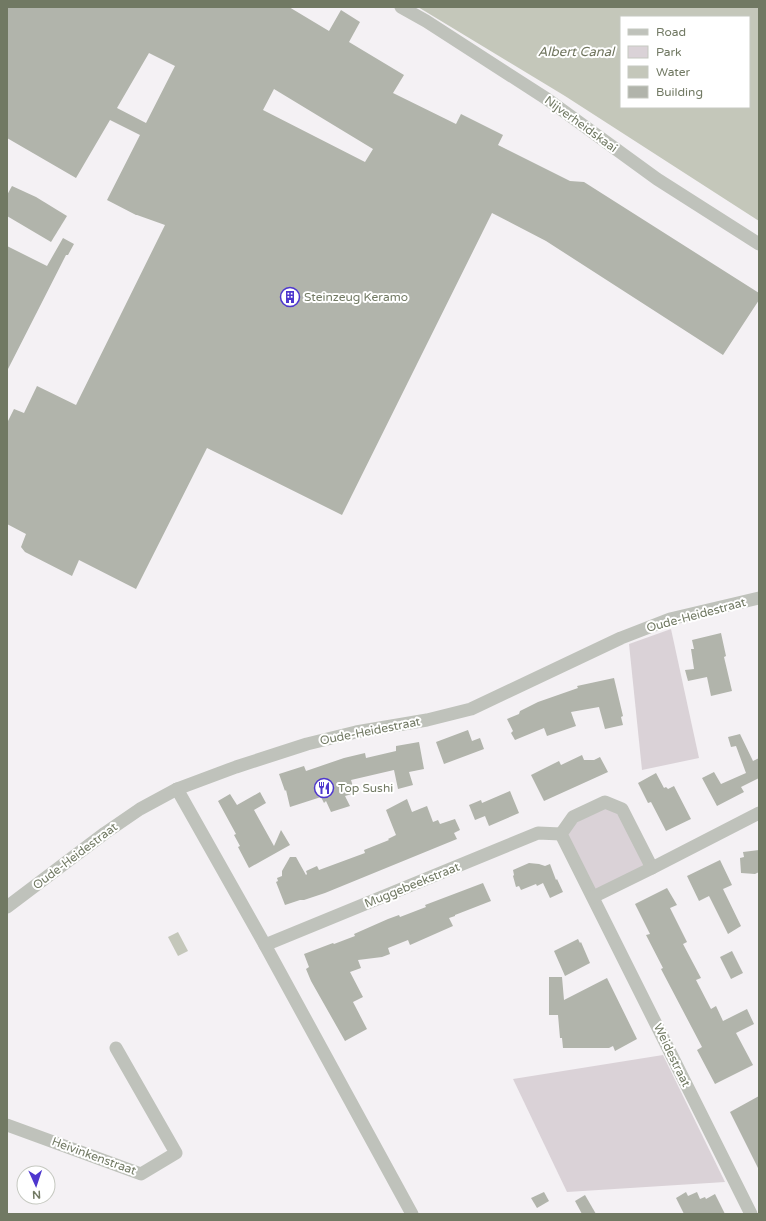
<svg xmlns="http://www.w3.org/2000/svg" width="766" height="1221" font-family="'Varela Round',sans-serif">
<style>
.green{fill:#dad2d7}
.water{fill:#c4c7ba;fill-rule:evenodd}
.building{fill:#b1b4ab;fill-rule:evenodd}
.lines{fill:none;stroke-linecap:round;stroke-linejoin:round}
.street{stroke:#bfc2bb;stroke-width:13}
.labels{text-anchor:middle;stroke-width:4;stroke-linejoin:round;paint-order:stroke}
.street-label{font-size:12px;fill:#717963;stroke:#fff}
.poi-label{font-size:12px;fill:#717963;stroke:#fff;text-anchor:start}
.water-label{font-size:13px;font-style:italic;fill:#70755e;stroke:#fff}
</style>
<rect width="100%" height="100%" fill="#f4f1f4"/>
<!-- green -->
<g class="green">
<path d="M 671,629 L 699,758 L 642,770 L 629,644 Z"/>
<path d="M 605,802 L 622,809 L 652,868 L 593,897 L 561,834 Z"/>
<path d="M 663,1055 L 725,1182 L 567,1192 L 513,1079 Z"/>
</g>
<!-- water -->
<g class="water">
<path d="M 418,7 L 759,7 L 759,221 L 565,96 ZM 621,17 L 749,17 L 749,107 L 621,107 Z"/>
<path d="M 178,932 L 188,951 L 178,956 L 168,937 Z"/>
</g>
<!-- building -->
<g class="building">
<path d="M 7,7 L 289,7 L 329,31 L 341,10 L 360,22 L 349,42 L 404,75 L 393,93 L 456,124 L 461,114 L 503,135 L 498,145 L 570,181 L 584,182 L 759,293 L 759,300 L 723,355 L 546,241 L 492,213 L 342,515 L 207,448 L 136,589 L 79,560 L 72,576 L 25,552 L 21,547 L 26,534 L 7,524 L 7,423 L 14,409 L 24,413 L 37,386 L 76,405 L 165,225 L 137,215 L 136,215 L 107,200 L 140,135 L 110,120 L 76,178 L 7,138 ZM 149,53 L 175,66 L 146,123 L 117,108 ZM 274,89 L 373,149 L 365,162 L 263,110 Z"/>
<path d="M 12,186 L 36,197 L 67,216 L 51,242 L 7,216 L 7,195 Z"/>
<path d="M 63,238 L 74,244 L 68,255 L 66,255 L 7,371 L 7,246 L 47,266 Z"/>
<path d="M 721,633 L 726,656 L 724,657 L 732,691 L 711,696 L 707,677 L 688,681 L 685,670 L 694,669 L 691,649 L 694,649 L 692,640 Z"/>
<path d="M 614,678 L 623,716 L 621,717 L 623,725 L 605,729 L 599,707 L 571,712 L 576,726 L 547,736 L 544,728 L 515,740 L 511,733 L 513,731 L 507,719 L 519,714 L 520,711 L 538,702 L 578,688 L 577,686 Z"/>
<path d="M 468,730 L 472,741 L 480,738 L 484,749 L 444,764 L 436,742 Z"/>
<path d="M 740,734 L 753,761 L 759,758 L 759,778 L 741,787 L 744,792 L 717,806 L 702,778 L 714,772 L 721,784 L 746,773 L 736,746 L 731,747 L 728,737 Z"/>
<path d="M 419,742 L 424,769 L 409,772 L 413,785 L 398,789 L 394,770 L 351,780 L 355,793 L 345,796 L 350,806 L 331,812 L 326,801 L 324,803 L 321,797 L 290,807 L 286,790 L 285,791 L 279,774 L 304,766 L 306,771 L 344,758 L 365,753 L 366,758 L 396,751 L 396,746 Z"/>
<path d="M 582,755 L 584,760 L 594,760 L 600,757 L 608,772 L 544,801 L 531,775 L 559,761 L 561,765 Z"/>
<path d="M 656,773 L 664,788 L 666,787 L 668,789 L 674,786 L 691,819 L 666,831 L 651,802 L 648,803 L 638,783 Z"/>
<path d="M 510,791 L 519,813 L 489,826 L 485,816 L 475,820 L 469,805 L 481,800 L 482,803 Z"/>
<path d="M 260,792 L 266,803 L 254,810 L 274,846 L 281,830 L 290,845 L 249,868 L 238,847 L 240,846 L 234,835 L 236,834 L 218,801 L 230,794 L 237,805 Z"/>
<path d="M 407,799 L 412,812 L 427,806 L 433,822 L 438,820 L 440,824 L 455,819 L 460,830 L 454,833 L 457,839 L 325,893 L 304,900 L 300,900 L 285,905 L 276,882 L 278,881 L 277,878 L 282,876 L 282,871 L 290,857 L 296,857 L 306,875 L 307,874 L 306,871 L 317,866 L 319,870 L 365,853 L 364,850 L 389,840 L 388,839 L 396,835 L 386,810 Z"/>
<path d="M 759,850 L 759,872 L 755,874 L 741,873 L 740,858 L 744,857 L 743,852 Z"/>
<path d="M 720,860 L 732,885 L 723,889 L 741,926 L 728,934 L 709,896 L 699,901 L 687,876 Z"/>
<path d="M 529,863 L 539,864 L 545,866 L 550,864 L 556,880 L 557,879 L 563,892 L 550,898 L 543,883 L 537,886 L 536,884 L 521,890 L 519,886 L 516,887 L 513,876 L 514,875 L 513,870 Z"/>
<path d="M 483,883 L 491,901 L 455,915 L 455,916 L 449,918 L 453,926 L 410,945 L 408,940 L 388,948 L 390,954 L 382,957 L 358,960 L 361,968 L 350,972 L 363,997 L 353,1002 L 367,1029 L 345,1041 L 311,981 L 306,969 L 309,967 L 304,954 L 333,943 L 334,944 L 355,936 L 354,934 L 388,919 L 399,915 L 400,917 L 426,907 L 425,905 Z"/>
<path d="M 667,888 L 677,905 L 670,908 L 687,942 L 683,944 L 701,978 L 696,980 L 711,1009 L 716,1006 L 723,1021 L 747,1009 L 754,1024 L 736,1033 L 753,1065 L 715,1084 L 697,1050 L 702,1047 L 661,969 L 663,968 L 646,935 L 650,934 L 635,904 Z"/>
<path d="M 578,939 L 580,943 L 581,942 L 590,963 L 565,976 L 554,951 Z"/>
<path d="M 732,951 L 743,973 L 731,979 L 720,957 Z"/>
<path d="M 549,977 L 562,977 L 564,1000 L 607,978 L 637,1039 L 615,1051 L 613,1046 L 609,1048 L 563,1048 L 562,1038 L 560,1038 L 558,1015 L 549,1015 Z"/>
<path d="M 759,1096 L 759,1170 L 730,1112 Z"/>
<path d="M 544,1192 L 549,1201 L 537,1208 L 531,1198 Z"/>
<path d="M 686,1192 L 688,1196 L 697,1192 L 700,1199 L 705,1197 L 706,1199 L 715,1194 L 725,1214 L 684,1214 L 676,1198 Z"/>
<path d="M 585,1195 L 596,1214 L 582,1214 L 575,1201 Z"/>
</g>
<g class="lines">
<!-- street -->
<g class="street">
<path d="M 401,7 L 426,21 L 547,99 L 657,179 L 759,244"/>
<path d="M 177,789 L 265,945 L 412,1214"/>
<path d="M 652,868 L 622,809 L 605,802 L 573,817 L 561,834 L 751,1214"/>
<path d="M 593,897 L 652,868 L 759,813"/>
<path d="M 7,907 L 105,833 L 140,809 L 177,789 L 236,767 L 307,744 L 356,732 L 427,720 L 471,709 L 621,638 L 670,619 L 759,598"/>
<path d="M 265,945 L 538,833 L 561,834"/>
<path d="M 7,1125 L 141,1174 L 176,1153 L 116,1048"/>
</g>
</g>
<!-- icons -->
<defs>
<symbol id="building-ring" viewBox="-11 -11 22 22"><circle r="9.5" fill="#fff" stroke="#4e37ce" stroke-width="1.5"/><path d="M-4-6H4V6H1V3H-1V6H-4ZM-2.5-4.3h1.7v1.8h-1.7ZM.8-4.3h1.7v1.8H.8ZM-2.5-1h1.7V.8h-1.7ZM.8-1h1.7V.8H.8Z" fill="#4e37ce"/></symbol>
<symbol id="restaurant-ring" viewBox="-11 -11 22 22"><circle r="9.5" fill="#fff" stroke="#4e37ce" stroke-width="1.5"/><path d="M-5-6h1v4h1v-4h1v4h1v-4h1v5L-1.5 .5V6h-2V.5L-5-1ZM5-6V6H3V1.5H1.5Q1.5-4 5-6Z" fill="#4e37ce"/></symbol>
</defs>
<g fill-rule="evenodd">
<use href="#building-ring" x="279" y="286" width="22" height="22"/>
<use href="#restaurant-ring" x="313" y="777" width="22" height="22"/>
</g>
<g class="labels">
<!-- street labels -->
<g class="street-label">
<text transform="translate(581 124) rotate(36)" y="4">Nijverheidskaai</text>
<text transform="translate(696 615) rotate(-15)" y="4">Oude-Heidestraat</text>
<text transform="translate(370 731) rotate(-11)" y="4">Oude-Heidestraat</text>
<text transform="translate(75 856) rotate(-37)" y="4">Oude-Heidestraat</text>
<text transform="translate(412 885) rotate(-22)" y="4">Muggebeekstraat</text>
<text transform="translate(672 1055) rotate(64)" y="4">Weidestraat</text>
<text transform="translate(94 1156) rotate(20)" y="4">Heivinkenstraat</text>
</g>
<!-- poi labels -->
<g class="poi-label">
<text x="304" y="301">Steinzeug Keramo</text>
<text x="338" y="792">Top Sushi</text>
</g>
<!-- water labels -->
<g class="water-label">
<text x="576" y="56">Albert Canal</text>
</g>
</g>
<!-- border -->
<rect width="766" height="1221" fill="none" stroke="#717963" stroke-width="16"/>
<!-- legend -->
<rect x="620" y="16" width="130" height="92" fill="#ffffff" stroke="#c6c9c1"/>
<rect x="628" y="29" width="20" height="6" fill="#bfc2bb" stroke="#c6c9c1"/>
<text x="656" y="36" font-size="12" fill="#717963">Road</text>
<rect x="628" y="46" width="20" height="12" fill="#dad2d7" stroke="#c6c9c1"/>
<text x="656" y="56" font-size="12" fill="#717963">Park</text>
<rect x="628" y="66" width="20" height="12" fill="#c4c7ba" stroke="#c6c9c1"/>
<text x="656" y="76" font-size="12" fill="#717963">Water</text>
<rect x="628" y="86" width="20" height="12" fill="#b1b4ab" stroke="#c6c9c1"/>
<text x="656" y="96" font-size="12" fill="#717963">Building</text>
<!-- north arrow -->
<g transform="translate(36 1185) rotate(177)"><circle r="19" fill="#ffffff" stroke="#c6c9c1"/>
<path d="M0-3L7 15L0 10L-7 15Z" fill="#4e37ce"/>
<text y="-6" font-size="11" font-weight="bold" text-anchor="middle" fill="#717963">N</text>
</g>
</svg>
